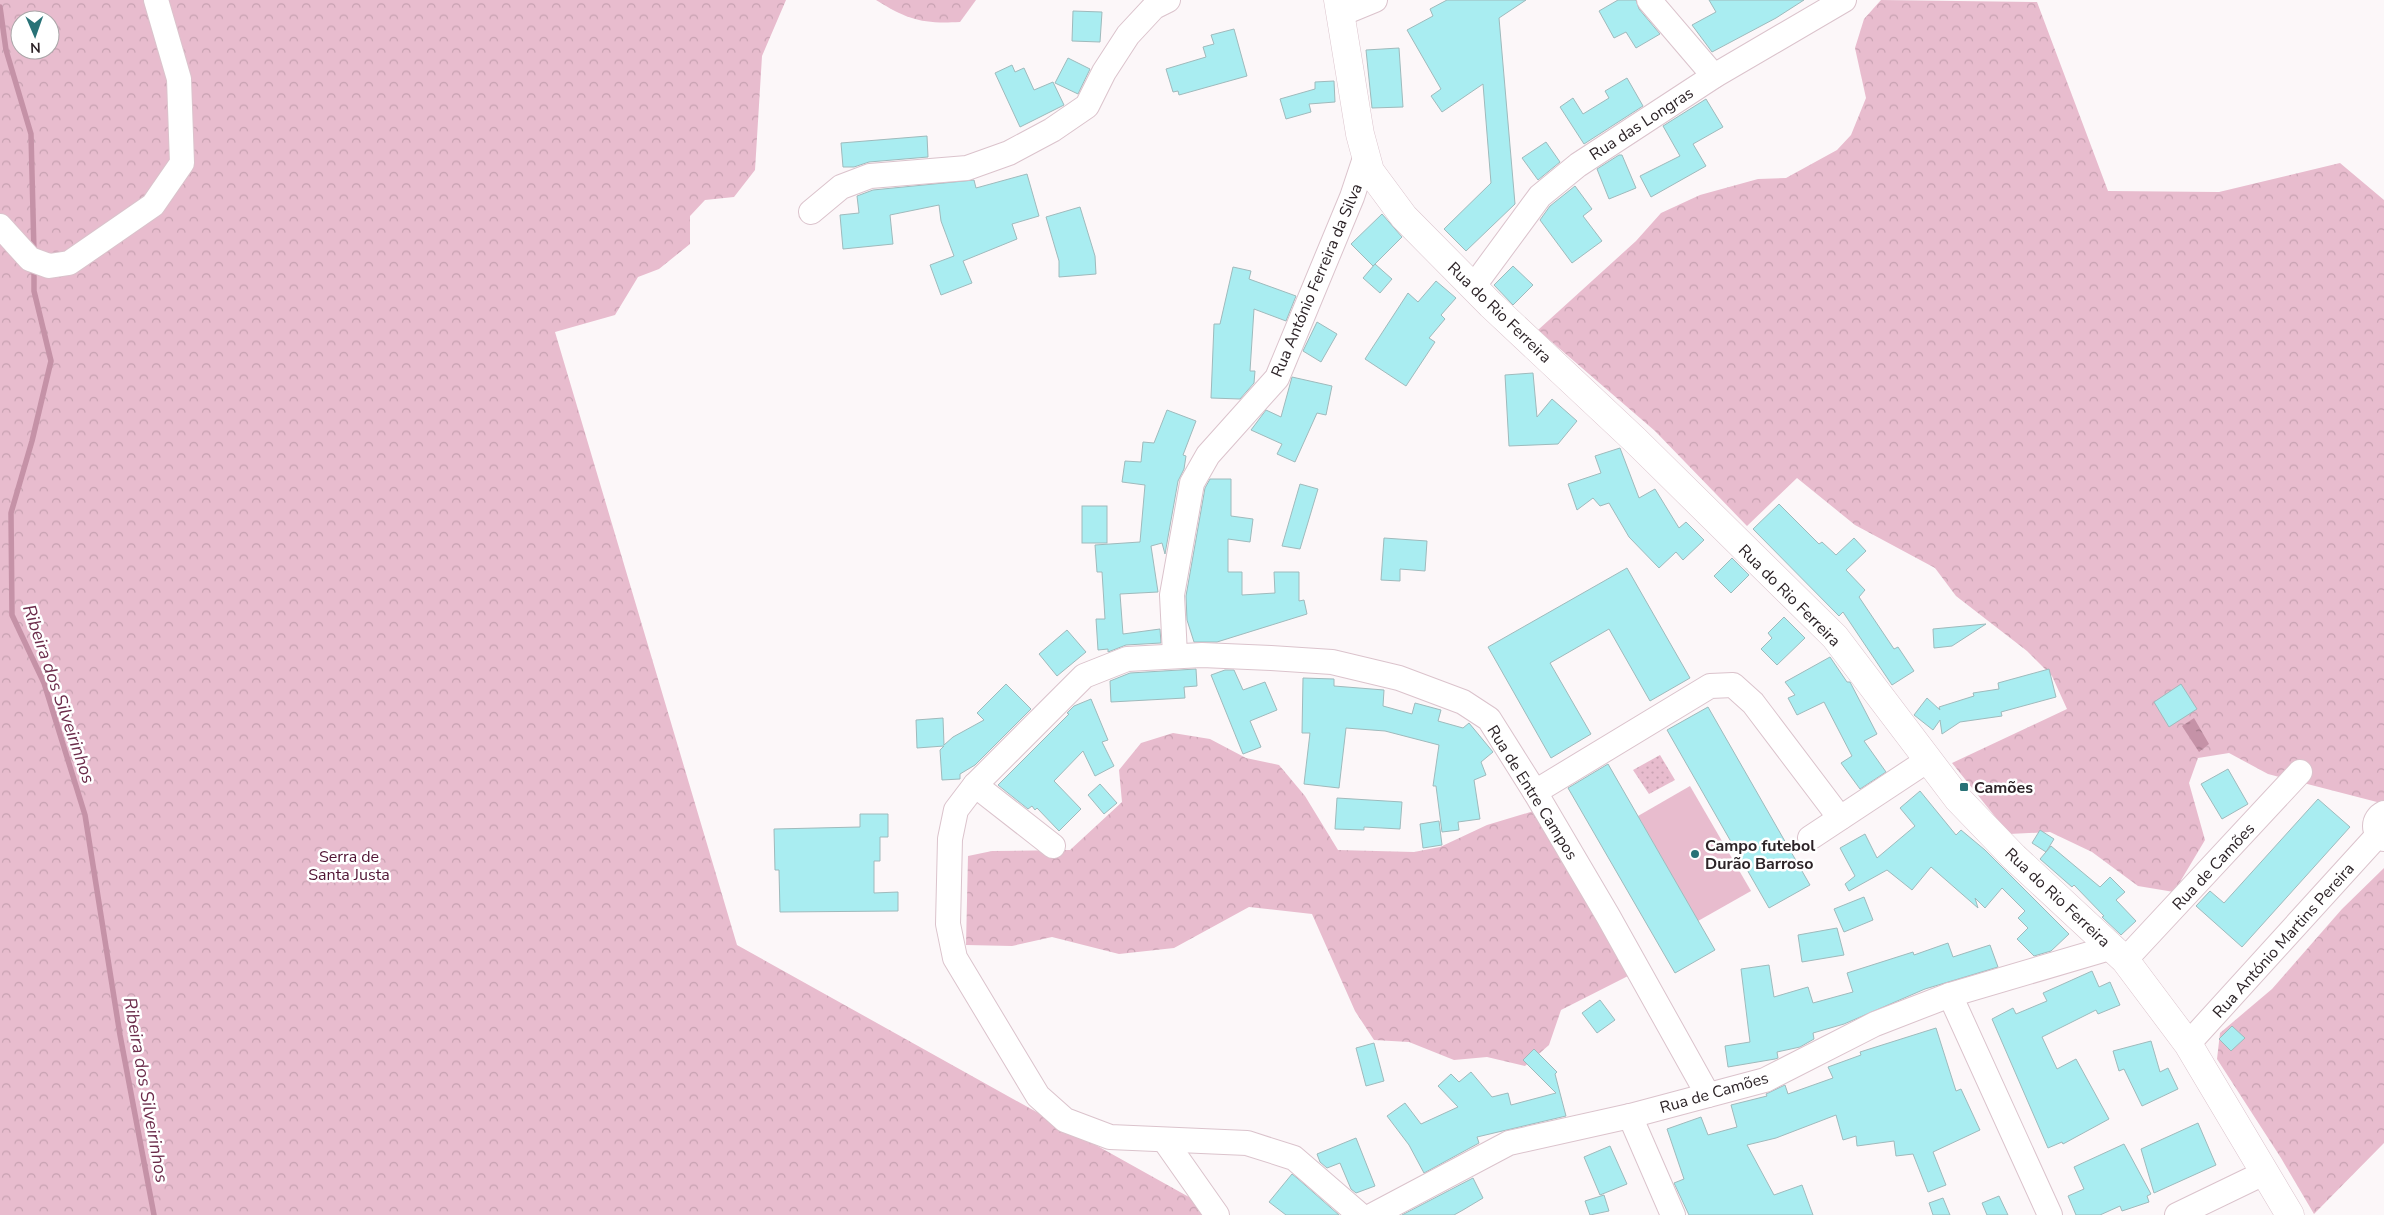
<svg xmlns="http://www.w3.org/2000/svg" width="2384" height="1215" font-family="'Nunito Sans',sans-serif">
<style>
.forest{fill:url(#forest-crowns);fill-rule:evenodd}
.park{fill:url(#park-dots)}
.garden{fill:#e8bcce}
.water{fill:url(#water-ripples)}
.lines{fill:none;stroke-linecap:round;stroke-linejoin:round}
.stream{stroke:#c592a7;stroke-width:5.5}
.building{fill:#a9edf1;stroke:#9fbabc}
.minor-casing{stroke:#dbc3cc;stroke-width:26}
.tertiary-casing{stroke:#dbc3cc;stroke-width:29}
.minor{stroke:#fff;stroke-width:24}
.tertiary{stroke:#fff;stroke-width:28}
.poi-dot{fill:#287277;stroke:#fff;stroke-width:2}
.labels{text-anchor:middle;stroke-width:5;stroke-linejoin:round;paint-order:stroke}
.street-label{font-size:16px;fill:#2c2327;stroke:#fff}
.poi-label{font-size:16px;font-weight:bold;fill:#2c2327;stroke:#fff;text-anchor:start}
.park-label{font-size:16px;fill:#4f1232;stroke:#fff}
.water-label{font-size:18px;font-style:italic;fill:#6c2c4b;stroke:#fff}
</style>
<defs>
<pattern id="forest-crowns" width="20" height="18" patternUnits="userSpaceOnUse" patternTransform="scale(1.25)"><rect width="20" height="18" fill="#e8bcce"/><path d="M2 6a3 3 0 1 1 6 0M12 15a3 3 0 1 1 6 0" fill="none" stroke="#c7a1b1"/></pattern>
<pattern id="park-dots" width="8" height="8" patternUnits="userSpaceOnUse" patternTransform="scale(1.25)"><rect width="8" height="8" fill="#e8bcce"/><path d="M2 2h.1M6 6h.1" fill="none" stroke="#c7a1b1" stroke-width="1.8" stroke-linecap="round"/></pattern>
<pattern id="water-ripples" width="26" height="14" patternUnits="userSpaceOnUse" patternTransform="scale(1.25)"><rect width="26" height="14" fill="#c592a7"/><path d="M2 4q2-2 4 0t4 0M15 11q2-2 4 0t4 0" fill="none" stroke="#a07788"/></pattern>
</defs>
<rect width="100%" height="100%" fill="#fcf7f9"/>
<!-- forest -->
<g class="forest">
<path d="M 0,0 L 786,0 L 762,56 L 755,170 L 734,197 L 705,200 L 690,216 L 690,244 L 659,269 L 638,277 L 615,315 L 555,332 L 737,945 L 1214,1211 L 1214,1215 L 0,1215 ZM 20,20 L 50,20 L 50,50 L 20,50 Z"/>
<path d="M 876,0 L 976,0 L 960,22 C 922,24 908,20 876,0 Z"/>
<path d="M 1881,0 L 2037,2 L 2108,191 L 2219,192 L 2340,163 L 2384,200 L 2384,809 L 2377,802 L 2268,774 L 2229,753 L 2198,758 L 2189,783 L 2205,840 L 2174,892 L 2138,886 L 2092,852 L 2050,832 L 2009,834 L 1952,763 L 2067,709 L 2052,676 L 2027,651 L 1956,596 L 1935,568 L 1855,525 L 1797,478 L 1747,526 L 1655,431 L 1538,330 L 1636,241 L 1661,213 L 1700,195 L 1758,179 L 1786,178 L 1837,150 L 1851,135 L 1866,98 L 1855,48 L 1864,19 Z"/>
<path d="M 1173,733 L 1210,739 L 1246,758 L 1279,765 L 1305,796 L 1338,850 L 1414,852 L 1440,847 L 1487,825 L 1537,810 L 1628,976 L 1561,1010 L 1549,1045 L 1525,1066 L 1487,1057 L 1454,1060 L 1409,1042 L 1374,1040 L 1355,1011 L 1312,914 L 1249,907 L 1174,948 L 1119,954 L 1052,937 L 1012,946 L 966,945 L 968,856 L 992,851 L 1070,850 L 1122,802 L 1119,770 L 1141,743 Z"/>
<path d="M 2384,868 L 2384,1143 L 2314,1214 L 2281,1158 L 2217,1059 L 2220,1033 L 2272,989 L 2342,909 Z"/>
</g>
<!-- park -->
<path class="park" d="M 1660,755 L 1675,780 L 1649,794 L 1633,770 Z"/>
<!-- garden -->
<path class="garden" d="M 1690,786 L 1751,891 L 1698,921 L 1638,816 Z"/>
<!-- water -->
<path class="water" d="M 2194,718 L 2209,744 L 2199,752 L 2182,726 Z"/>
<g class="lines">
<!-- stream -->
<g class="stream">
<path d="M 0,7 L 6,50 L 31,134 L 34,252"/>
<path d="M 34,266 L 34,291 L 51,361 L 32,441 L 11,513 L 12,615 L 44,683 L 85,815 L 120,1035 L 154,1215"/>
</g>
</g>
<!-- building -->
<g class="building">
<path d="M 1447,0 L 1526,0 L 1499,18 L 1515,204 L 1466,251 L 1444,229 L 1491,183 L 1483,84 L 1442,112 L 1431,96 L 1441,89 L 1407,30 L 1433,16 L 1430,9 Z"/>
<path d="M 1618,0 L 1636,0 L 1639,9 L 1660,34 L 1636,48 L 1626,32 L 1614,38 L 1599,11 Z"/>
<path d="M 1709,0 L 1804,0 L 1776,18 L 1712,52 L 1692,25 L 1716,12 Z"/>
<path d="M 1073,11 L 1102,12 L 1100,42 L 1072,41 Z"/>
<path d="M 1234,29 L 1247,76 L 1179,95 L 1178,91 L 1173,92 L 1166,69 L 1206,57 L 1203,47 L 1214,44 L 1211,35 Z"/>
<path d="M 1399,48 L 1403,107 L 1372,108 L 1366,50 Z"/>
<path d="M 1068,58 L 1090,69 L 1078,94 L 1055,83 Z"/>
<path d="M 1012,65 L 1015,72 L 1024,68 L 1034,90 L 1053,82 L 1064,105 L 1020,127 L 995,73 Z"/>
<path d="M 1627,78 L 1643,106 L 1584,144 L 1560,107 L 1573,98 L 1583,114 L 1609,98 L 1605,91 Z"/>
<path d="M 1334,81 L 1335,102 L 1309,104 L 1311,112 L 1286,119 L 1280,99 L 1315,89 L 1315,82 Z"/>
<path d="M 1706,99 L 1723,127 L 1693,144 L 1706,166 L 1651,197 L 1640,176 L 1680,156 L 1663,126 Z"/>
<path d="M 927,136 L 928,157 L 869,162 L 854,167 L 843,167 L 841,143 Z"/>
<path d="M 1546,142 L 1560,162 L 1538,180 L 1522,158 Z"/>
<path d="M 1619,155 L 1622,155 L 1636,188 L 1609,199 L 1597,169 Z"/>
<path d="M 1027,174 L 1039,216 L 1012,224 L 1017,239 L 963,261 L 972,283 L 941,295 L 930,265 L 954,256 L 941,221 L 939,205 L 890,215 L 893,244 L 843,249 L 840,215 L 859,213 L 857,196 L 873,190 L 974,180 L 976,188 Z"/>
<path d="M 1575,186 L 1592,209 L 1583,216 L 1602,241 L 1572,263 L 1540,220 L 1550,206 Z"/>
<path d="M 1080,207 L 1095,256 L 1096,274 L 1059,277 L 1059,261 L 1046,217 Z"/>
<path d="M 1382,214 L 1402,237 L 1373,266 L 1351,244 Z"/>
<path d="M 1375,264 L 1392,279 L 1380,293 L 1363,278 Z"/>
<path d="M 1513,266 L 1533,285 L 1513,305 L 1494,285 Z"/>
<path d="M 1233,267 L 1251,271 L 1249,279 L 1296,296 L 1286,321 L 1254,309 L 1250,371 L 1255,371 L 1254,383 L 1240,399 L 1211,398 L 1214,324 L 1220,324 Z"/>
<path d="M 1436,281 L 1456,298 L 1441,315 L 1445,319 L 1429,338 L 1435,342 L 1406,386 L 1365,359 L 1408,293 L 1418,302 Z"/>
<path d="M 1317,322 L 1337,334 L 1321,362 L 1303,351 Z"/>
<path d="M 1533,373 L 1537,417 L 1552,399 L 1577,421 L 1558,444 L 1509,446 L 1505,375 Z"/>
<path d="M 1292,377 L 1332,386 L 1326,415 L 1317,413 L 1295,462 L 1277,454 L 1282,444 L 1251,430 L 1266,410 L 1281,417 Z"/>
<path d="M 1167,410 L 1196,421 L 1183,455 L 1186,456 L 1184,469 L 1178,481 L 1165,554 L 1162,543 L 1151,546 L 1158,592 L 1120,594 L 1123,634 L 1160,629 L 1161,643 L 1126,645 L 1108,652 L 1108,649 L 1098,650 L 1096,619 L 1105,619 L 1102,572 L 1097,572 L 1095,545 L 1140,542 L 1145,485 L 1122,482 L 1125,461 L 1141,462 L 1143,442 L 1154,443 Z"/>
<path d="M 1620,448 L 1639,498 L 1655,489 L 1679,528 L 1686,522 L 1704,540 L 1683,560 L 1676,552 L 1659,568 L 1629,537 L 1609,503 L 1600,506 L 1593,498 L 1577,510 L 1568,484 L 1601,473 L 1595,456 Z"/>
<path d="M 1210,479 L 1231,479 L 1231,516 L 1253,519 L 1250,542 L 1228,539 L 1228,572 L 1242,572 L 1242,595 L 1275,593 L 1274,572 L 1299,572 L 1299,601 L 1304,600 L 1307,614 L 1217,642 L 1194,642 L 1187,620 L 1186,596 L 1205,488 Z"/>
<path d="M 1300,484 L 1318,489 L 1300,549 L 1282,546 Z"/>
<path d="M 1779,504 L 1819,544 L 1822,542 L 1836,555 L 1854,538 L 1866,551 L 1846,570 L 1865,590 L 1859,597 L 1894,649 L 1898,647 L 1914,671 L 1892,685 L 1843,612 L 1839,616 L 1753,529 Z"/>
<rect x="1082" y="506" width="25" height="37"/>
<path d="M 1384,538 L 1427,541 L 1425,571 L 1400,569 L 1400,581 L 1381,580 Z"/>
<path d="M 1732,558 L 1749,575 L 1731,593 L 1714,576 Z"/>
<path d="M 1627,568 L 1690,678 L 1650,701 L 1609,629 L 1550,663 L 1591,734 L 1551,758 L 1488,647 Z"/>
<path d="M 1784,617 L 1805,638 L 1777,665 L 1761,649 L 1772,638 L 1768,633 Z"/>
<path d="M 1986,624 L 1952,646 L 1934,648 L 1933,629 Z"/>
<path d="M 1067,630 L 1086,652 L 1057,676 L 1039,654 Z"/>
<path d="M 1830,657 L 1847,682 L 1850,682 L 1877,734 L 1864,741 L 1886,772 L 1860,789 L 1841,763 L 1852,756 L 1824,702 L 1797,715 L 1788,698 L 1795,695 L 1785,682 Z"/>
<path d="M 1196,669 L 1197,686 L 1184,687 L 1185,698 L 1111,702 L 1110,681 L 1130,673 Z"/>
<path d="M 2049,669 L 2056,697 L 2001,712 L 2002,716 L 1960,722 L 1942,734 L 1940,720 L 1933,730 L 1914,715 L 1927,698 L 1940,710 L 1939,707 L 1974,696 L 1973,693 L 1999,689 L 1998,683 Z"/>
<path d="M 1225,670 L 1234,670 L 1243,690 L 1265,682 L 1277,710 L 1250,721 L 1261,747 L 1243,754 L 1211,675 Z"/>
<path d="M 1303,678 L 1334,679 L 1334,686 L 1384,690 L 1383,706 L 1412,714 L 1415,703 L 1441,710 L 1438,721 L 1463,728 L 1469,723 L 1493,752 L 1481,762 L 1486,775 L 1474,780 L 1480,819 L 1458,822 L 1459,830 L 1442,832 L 1436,786 L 1433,786 L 1439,745 L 1385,731 L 1346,728 L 1339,788 L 1304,784 L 1310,733 L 1302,733 Z"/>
<path d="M 1006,684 L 1031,709 L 975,765 L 960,774 L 960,779 L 942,780 L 940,750 L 944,746 L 917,748 L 916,720 L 943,718 L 944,745 L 953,737 L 984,720 L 977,713 Z"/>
<path d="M 2181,684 L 2197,709 L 2169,727 L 2154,702 Z"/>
<path d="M 1091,699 L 1108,740 L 1102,742 L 1114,766 L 1095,776 L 1083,751 L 1054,781 L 1081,809 L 1059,831 L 1037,808 L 1035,810 L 1032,806 L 1028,809 L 998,785 L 1069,714 L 1067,713 L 1074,706 Z"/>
<path d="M 1708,707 L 1810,885 L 1769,908 L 1667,730 Z"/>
<path d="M 1608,764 L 1715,950 L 1675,973 L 1568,788 Z"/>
<path d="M 2228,769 L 2248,804 L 2222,819 L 2201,784 Z"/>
<path d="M 1100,784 L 1117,803 L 1104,814 L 1088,795 Z"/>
<path d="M 1920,791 L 1956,835 L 1961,830 L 1985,850 L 2069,934 L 2051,951 L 2034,956 L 2017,939 L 2028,928 L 2018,918 L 2025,911 L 2002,888 L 1985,908 L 1975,898 L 1978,908 L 1931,867 L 1912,890 L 1887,870 L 1849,891 L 1845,884 L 1855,876 L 1840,848 L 1865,834 L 1877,858 L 1915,826 L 1900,808 Z"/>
<path d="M 1337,798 L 1402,802 L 1400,829 L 1364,827 L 1364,830 L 1335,829 Z"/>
<path d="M 2318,799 L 2350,827 L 2242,947 L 2196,906 L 2210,891 L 2224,903 Z"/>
<path d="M 860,814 L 888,814 L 888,837 L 880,837 L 880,861 L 874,861 L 874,893 L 898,892 L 898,911 L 780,912 L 779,870 L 775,870 L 774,829 L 860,827 Z"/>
<path d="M 1439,821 L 1442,845 L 1423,848 L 1420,824 Z"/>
<path d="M 2040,830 L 2054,839 L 2046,852 L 2032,843 Z"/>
<path d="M 2051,846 L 2100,887 L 2110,877 L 2125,892 L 2116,900 L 2136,921 L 2121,935 L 2102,917 L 2104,916 L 2074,885 L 2072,887 L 2040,859 Z"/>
<path d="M 1864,897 L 1873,920 L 1844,932 L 1834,909 Z"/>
<path d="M 1837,928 L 1844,955 L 1802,962 L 1798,935 Z"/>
<path d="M 1948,943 L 1953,957 L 1990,945 L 1998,967 L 1925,989 L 1844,1024 L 1813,1033 L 1814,1039 L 1800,1047 L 1777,1052 L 1778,1058 L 1775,1059 L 1728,1067 L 1725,1046 L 1750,1042 L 1741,969 L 1769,965 L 1774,997 L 1808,987 L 1813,1003 L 1853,992 L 1847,973 L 1913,952 L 1914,955 Z"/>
<path d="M 2092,971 L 2099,987 L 2110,982 L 2120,1005 L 2098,1014 L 2096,1010 L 2042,1037 L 2057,1069 L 2076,1059 L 2109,1119 L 2063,1144 L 2062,1142 L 2048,1148 L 1992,1019 L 2013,1008 L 2016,1014 L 2047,1001 L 2043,993 Z"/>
<path d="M 1600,1000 L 1615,1020 L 1597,1033 L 1582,1013 Z"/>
<path d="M 2232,1026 L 2245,1038 L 2231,1051 L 2219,1039 Z"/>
<path d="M 1936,1028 L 1956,1091 L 1961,1089 L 1980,1130 L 1933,1152 L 1946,1185 L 1928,1192 L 1913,1154 L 1896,1156 L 1894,1141 L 1857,1146 L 1856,1136 L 1843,1140 L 1836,1115 L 1776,1138 L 1747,1145 L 1774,1195 L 1802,1185 L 1813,1215 L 1689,1215 L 1674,1183 L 1684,1179 L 1667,1129 L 1701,1117 L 1708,1135 L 1737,1127 L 1731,1105 L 1767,1096 L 1766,1094 L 1785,1085 L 1788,1094 L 1833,1078 L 1828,1067 L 1861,1055 L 1860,1052 Z"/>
<path d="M 2151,1041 L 2160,1072 L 2168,1068 L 2178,1089 L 2142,1106 L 2124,1069 L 2119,1071 L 2113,1051 Z"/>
<path d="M 1374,1043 L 1384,1081 L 1366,1086 L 1356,1048 Z"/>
<path d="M 1534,1049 L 1557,1072 L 1555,1074 L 1566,1116 L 1477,1137 L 1479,1143 L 1424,1173 L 1409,1145 L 1387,1116 L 1405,1103 L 1421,1124 L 1458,1107 L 1438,1086 L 1451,1074 L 1459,1082 L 1471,1072 L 1492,1097 L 1508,1093 L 1511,1105 L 1556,1093 L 1523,1060 Z"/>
<path d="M 2198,1123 L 2216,1165 L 2154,1193 L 2141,1149 Z"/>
<path d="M 1356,1138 L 1375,1186 L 1356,1193 L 1351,1189 L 1340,1163 L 1327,1168 L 1320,1162 L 1317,1154 Z"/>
<path d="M 2124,1144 L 2151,1194 L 2147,1196 L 2149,1202 L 2122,1211 L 2120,1206 L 2100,1215 L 2076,1215 L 2068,1196 L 2084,1189 L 2074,1167 Z"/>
<path d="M 1610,1146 L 1627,1184 L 1600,1195 L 1584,1157 Z"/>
<path d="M 1292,1174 L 1297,1178 L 1339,1215 L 1286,1215 L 1269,1202 Z"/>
<path d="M 1473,1178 L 1483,1198 L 1463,1210 L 1454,1215 L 1402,1215 Z"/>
<path d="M 1604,1195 L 1609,1211 L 1590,1215 L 1585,1201 Z"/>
<path d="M 1999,1196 L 2008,1215 L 1987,1215 L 1982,1203 Z"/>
<path d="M 1943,1198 L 1950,1215 L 1933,1215 L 1929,1203 Z"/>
</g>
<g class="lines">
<defs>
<g id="minor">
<path d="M 1649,0 L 1714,76"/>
<path d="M 1341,14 L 1375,0"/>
<path d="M 811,212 L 841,187 L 870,176 L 967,168 L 1009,153 L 1052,130 L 1087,106 L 1104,72 L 1128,35 L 1154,7 L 1168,0"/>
<path d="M 0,226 L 30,259 L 49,266 L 69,263 L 153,205 L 182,163 L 179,79 L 156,0"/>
<path d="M 1473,287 L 1540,196 L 1578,165 L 1714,76 L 1844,0"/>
<path d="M 1175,655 L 1172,595 L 1192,483 L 1208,455 L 1277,378 L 1352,197 L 1366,155"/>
<path d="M 975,785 L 1053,846"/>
<path d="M 1535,792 L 1710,686 L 1733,685 L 1753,703 L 1840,818"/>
<path d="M 2384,813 C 2372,819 2372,833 2384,839"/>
<path d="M 1810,838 L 1928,760"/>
<path d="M 2125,960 L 2300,772"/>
<path d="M 1950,995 L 2050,1215"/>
<path d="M 2188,1044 L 2378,835"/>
<path d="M 1630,1116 L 1673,1215"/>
<path d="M 1165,1141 L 1217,1215"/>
<path d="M 1360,1215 L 1294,1158 L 1247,1143 L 1110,1137 L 1065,1120 L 1038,1096 L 955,958 L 948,924 L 950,839 L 956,810 L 975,785 L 1084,676 L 1127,659 L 1202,655 L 1271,658 L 1332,662 L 1399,678 L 1463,702 L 1489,719 L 1535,792 L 1608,916 L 1708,1095"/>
<path d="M 1373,1215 L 1509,1143 L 1630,1116 L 1765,1080 L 1875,1024 L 1950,995 L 2113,947"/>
<path d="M 2177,1215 L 2264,1173"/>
</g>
<path id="tertiary" d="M 1338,0 L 1360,134 L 1370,171 L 1404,217 L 1491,305 L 1635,440 L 1835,637 L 1958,799 L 2014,857 L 2125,960 L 2188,1044 L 2290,1215"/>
</defs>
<!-- minor casing -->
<use href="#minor" class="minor-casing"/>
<!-- tertiary casing -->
<use href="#tertiary" class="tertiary-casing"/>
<!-- minor -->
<use href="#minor" class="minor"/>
<!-- tertiary -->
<use href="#tertiary" class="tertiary"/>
</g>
<!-- markers -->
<g class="poi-dot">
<rect x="1959" y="782" width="10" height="10" rx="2.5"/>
<circle cx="1695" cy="854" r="5"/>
</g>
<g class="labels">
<!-- street labels -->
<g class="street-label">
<text transform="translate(1641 123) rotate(-33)" y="6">Rua das Longras</text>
<text transform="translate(1316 280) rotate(-67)" y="6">Rua António Ferreira da Silva</text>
<text transform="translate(1500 312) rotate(44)" y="6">Rua do Rio Ferreira</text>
<text transform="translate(1790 595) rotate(45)" y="6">Rua do Rio Ferreira</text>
<text transform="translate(1533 792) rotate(58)" y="6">Rua de Entre Campos</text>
<text transform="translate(2213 866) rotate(-47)" y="6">Rua de Camões</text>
<text transform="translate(2058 897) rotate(43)" y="6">Rua do Rio Ferreira</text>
<text transform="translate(2283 940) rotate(-48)" y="6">Rua António Martins Pereira</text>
<text transform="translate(1714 1092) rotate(-16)" y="6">Rua de Camões</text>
</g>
<!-- poi labels -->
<g class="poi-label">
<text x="1974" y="793">Camões</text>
<text x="1705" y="851">Campo futebol<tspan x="1705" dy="18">Durão Barroso</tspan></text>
</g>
<!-- park labels -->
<g class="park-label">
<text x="349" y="862">Serra de<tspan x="349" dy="18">Santa Justa</tspan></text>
</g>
<!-- water labels -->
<g class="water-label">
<text transform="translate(59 694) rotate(71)" y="6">Ribeira dos Silveirinhos</text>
<text transform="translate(146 1090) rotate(80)" y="6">Ribeira dos Silveirinhos</text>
</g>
</g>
<!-- north arrow -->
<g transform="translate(35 35) rotate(178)"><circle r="24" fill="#ffffff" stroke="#aba7a9"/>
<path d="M0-4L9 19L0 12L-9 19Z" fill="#287277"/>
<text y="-8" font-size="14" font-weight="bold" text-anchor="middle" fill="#2c2327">N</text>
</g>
</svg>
